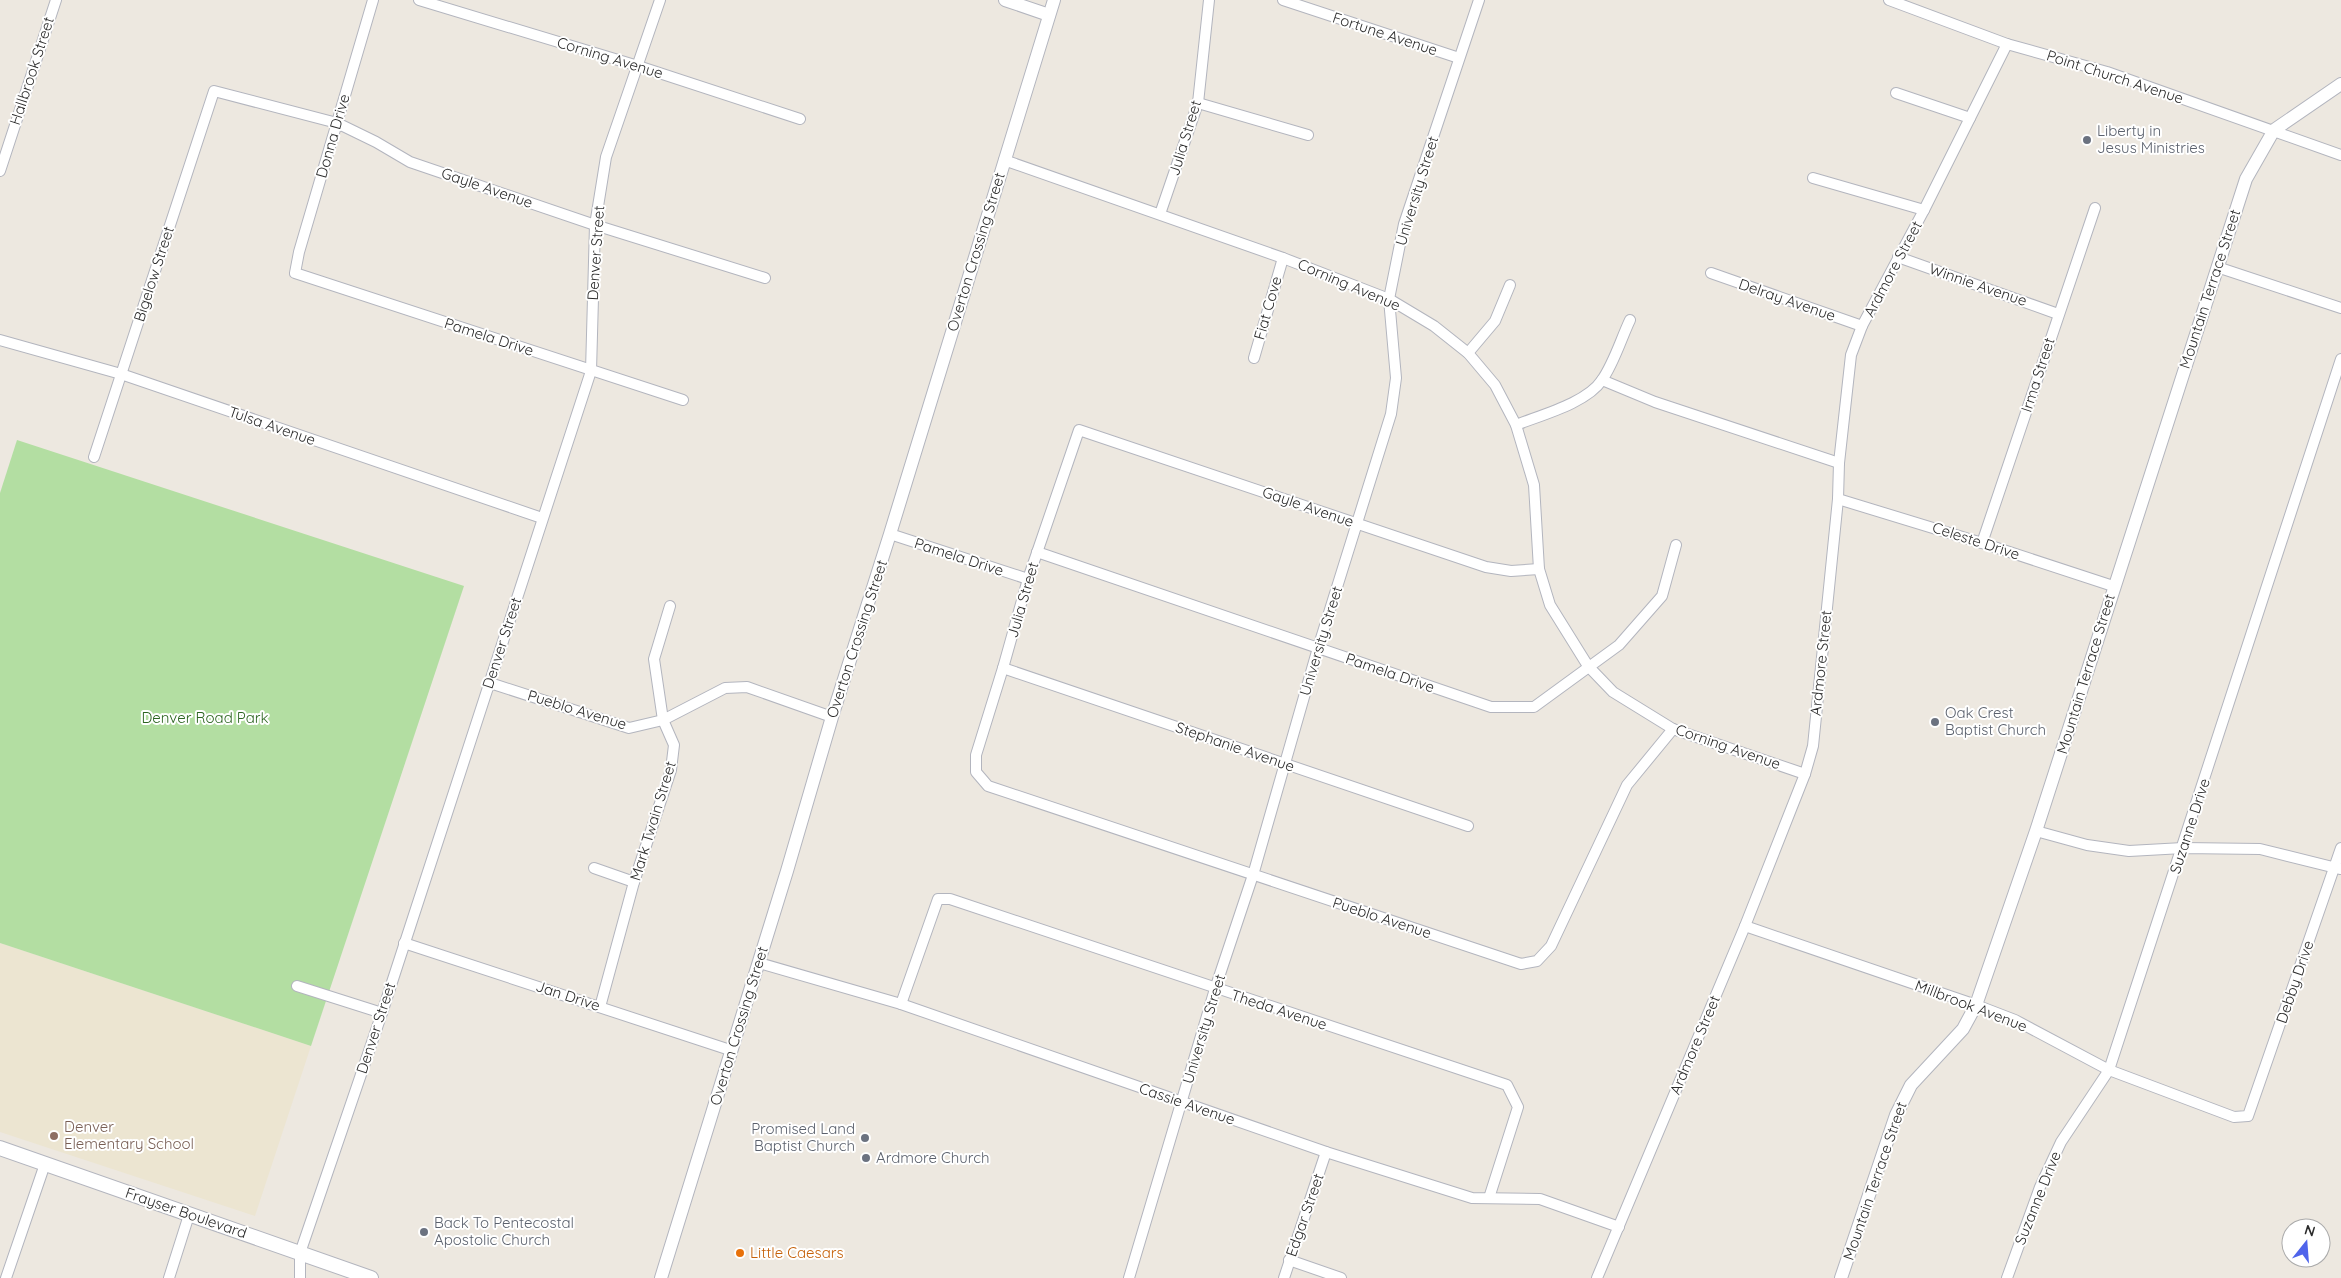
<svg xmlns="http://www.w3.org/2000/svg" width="2341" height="1278" font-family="Quicksand,sans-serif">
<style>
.education{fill:#ece5d1}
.green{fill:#b3dea2}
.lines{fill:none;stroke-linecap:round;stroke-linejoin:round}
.minor-casing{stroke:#b3b5be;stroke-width:12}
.tertiary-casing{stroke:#b3b5be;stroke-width:14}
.secondary-casing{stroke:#b3b5be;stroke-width:16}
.minor{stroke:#fff;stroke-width:10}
.tertiary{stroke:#fff;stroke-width:12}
.secondary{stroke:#fff;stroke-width:14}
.worship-dot{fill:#6b7280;stroke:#fff;stroke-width:2}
.education-dot{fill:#8d6e63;stroke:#fff;stroke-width:2}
.food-dot{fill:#e8710a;stroke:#fff;stroke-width:2}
.labels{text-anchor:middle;stroke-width:4;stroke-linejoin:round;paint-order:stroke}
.street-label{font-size:15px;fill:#2c2c2c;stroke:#fff}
.worship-label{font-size:15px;fill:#5b616d;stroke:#fff;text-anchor:start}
.park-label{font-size:15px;fill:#2c6521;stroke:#fff}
.education-label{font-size:15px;fill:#785e54;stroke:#fff;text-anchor:start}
.food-label{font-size:15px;fill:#c56008;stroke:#fff;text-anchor:start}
</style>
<rect width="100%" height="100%" fill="#ede8e0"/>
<!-- education -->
<path class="education" d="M 0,943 L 311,1046 L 255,1216 L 0,1132 Z"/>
<!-- green -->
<path class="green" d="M 17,440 L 464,586 L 311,1046 L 0,943 L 0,493 Z"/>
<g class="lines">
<defs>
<g id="minor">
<path d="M 373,0 L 299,252 L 295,273 L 683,400"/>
<path d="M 419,0 L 638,66 L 800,119"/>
<path d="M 1283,0 L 1459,58"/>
<path d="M 1889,0 L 2007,44 L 2107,72 L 2341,155"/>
<path d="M 1896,93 L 1970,118"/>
<path d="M 1198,103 L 1308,135"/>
<path d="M 1004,160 L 1283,258 L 1389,299 L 1434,326 L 1468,353 L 1495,385 L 1516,425 L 1534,485 L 1539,569 L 1550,605 L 1588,666 L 1613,692 L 1673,729 L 1805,774"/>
<path d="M 0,171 L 56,0"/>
<path d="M 1813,178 L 1924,210"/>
<path d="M 1160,214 L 1198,103 L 1209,0"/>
<path d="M 1898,257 L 2058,314"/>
<path d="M 2217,267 L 2341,308"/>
<path d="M 1711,273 L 1862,326"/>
<path d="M 0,340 L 121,374 L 542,518"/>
<path d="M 1468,353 L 1495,321 L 1510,285"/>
<path d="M 1254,358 L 1283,258"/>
<path d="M 1602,380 L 1655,402 L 1839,463"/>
<path d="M 1516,425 C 1541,415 1587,403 1602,380 C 1614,363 1621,339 1630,320"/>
<path d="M 94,457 L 214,91 L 337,123 L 376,142 L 410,162 L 595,225 L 765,278"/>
<path d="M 1838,499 L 1982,543 L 2113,586"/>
<path d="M 890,534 L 1028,579"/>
<path d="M 1982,543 L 2095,208"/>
<path d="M 1037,552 L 1491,707 L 1534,707 L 1619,645 L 1662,596 L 1676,545"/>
<path d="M 1539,569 L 1511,571 L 1486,567 L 1079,430 L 1028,579 L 1003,668 L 976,755 L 976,772 L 988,786 L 1521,964 L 1537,961 L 1551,946 L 1627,785 L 1673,729"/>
<path d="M 1003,668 L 1468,826"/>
<path d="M 490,683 L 629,728 L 663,720 L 725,688 L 747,687 L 832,717"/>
<path d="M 2036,831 L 2087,845 L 2129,851 L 2183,848 L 2260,849 L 2340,869"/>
<path d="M 594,868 L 634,882"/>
<path d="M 1745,926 L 1976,1005 L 2015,1020 L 2109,1070 L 2234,1117 L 2248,1116 L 2341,848"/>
<path d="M 404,943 L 730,1050"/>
<path d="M 759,963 L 901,1004 L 1326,1152 L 1472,1198 L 1540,1199 L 1619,1227"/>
<path d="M 297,986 L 382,1013"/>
<path d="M 901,1004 L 938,899 L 950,899 L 1507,1085 L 1518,1107 L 1489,1198"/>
<path d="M 600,1007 L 634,882 L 671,770 L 674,745 L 663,720 L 654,659 L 670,606"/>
<path d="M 1289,1260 L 1341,1278"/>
<path d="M 6,1278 L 45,1164"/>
<path d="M 169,1278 L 189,1215"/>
<path d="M 300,1278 L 300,1253 L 382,1013 L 591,371 L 595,225 L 606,157 L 660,0"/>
<path d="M 1129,1278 L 1215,989 L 1253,875 L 1318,648 L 1391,414 L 1396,378 L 1389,299 L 1404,224 L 1479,0"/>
<path d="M 1284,1278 L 1326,1152"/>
<path d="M 1597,1278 L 1745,926 L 1805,774 L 1813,746 L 1838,499 L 1839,463 L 1851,355 L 1862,326 L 1924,210 L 2007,44"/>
<path d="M 2007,1278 L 2040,1187 L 2061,1142 L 2109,1070 L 2341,359"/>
</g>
<g id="tertiary">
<path d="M 1005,0 L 1049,15"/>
<path d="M 661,1278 L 787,871 L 832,717 L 890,534 L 1054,0"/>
<path d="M 1841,1278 L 1896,1115 L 1911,1085 L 1963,1029 L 1976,1005 L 2036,831 L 2246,179 L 2274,130 L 2341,84"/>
</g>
<path id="secondary" d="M 0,1148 L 371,1278"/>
</defs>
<!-- minor casing -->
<use href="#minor" class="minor-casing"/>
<!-- tertiary casing -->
<use href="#tertiary" class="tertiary-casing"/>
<!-- secondary casing -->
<use href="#secondary" class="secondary-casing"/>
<!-- minor -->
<use href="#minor" class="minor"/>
<!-- tertiary -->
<use href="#tertiary" class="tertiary"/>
<!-- secondary -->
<use href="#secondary" class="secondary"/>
</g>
<!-- markers -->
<g class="worship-dot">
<circle cx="2087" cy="140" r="5"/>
<circle cx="1935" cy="722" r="5"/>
<circle cx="865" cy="1138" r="5"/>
<circle cx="866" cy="1158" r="5"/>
<circle cx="424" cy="1232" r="5"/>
</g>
<circle class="education-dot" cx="54" cy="1136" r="5"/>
<circle class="food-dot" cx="740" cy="1253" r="5"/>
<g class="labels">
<!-- street labels -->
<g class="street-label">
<text transform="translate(1385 34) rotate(18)" y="5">Fortune Avenue</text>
<text transform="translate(610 58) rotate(17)" y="5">Corning Avenue</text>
<text transform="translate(32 71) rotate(-72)" y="5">Hallbrook Street</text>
<text transform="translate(2115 77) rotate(18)" y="5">Point Church Avenue</text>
<text transform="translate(333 136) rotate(-74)" y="5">Donna Drive</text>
<text transform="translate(1185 138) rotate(-73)" y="5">Julia Street</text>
<text transform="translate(487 188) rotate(19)" y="5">Gayle Avenue</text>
<text transform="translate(1417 191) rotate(-73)" y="5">University Street</text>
<text transform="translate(976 252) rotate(-73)" y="5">Overton Crossing Street</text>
<text transform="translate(596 253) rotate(-86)" y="5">Denver Street</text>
<text transform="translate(1893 269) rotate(-62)" y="5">Ardmore Street</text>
<text transform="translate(154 274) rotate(-72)" y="5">Bigelow Street</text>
<text transform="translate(1349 285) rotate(23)" y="5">Corning Avenue</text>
<text transform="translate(1978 285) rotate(19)" y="5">Winnie Avenue</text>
<text transform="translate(2210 289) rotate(-72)" y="5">Mountain Terrace Street</text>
<text transform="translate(1787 300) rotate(19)" y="5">Delray Avenue</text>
<text transform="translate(1268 308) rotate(-74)" y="5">Fiat Cove</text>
<text transform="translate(489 337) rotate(18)" y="5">Pamela Drive</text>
<text transform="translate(2038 375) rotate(-72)" y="5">Irma Street</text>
<text transform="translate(272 426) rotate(19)" y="5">Tulsa Avenue</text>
<text transform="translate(1308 507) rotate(19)" y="5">Gayle Avenue</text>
<text transform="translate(1976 541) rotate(18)" y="5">Celeste Drive</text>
<text transform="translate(959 557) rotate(18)" y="5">Pamela Drive</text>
<text transform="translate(1023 600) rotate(-74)" y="5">Julia Street</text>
<text transform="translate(857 639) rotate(-72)" y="5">Overton Crossing Street</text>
<text transform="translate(1321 641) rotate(-73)" y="5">University Street</text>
<text transform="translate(502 643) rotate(-72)" y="5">Denver Street</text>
<text transform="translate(1821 663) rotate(-84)" y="5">Ardmore Street</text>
<text transform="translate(1390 673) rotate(19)" y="5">Pamela Drive</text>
<text transform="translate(2086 674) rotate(-73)" y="5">Mountain Terrace Street</text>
<text transform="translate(577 710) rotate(17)" y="5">Pueblo Avenue</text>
<text transform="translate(1235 747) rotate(19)" y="5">Stephanie Avenue</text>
<text transform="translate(1728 747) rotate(19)" y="5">Corning Avenue</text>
<text transform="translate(653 821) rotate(-73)" y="5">Mark Twain Street</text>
<text transform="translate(2190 826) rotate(-72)" y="5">Suzanne Drive</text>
<text transform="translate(1382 918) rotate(18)" y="5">Pueblo Avenue</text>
<text transform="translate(2295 982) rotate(-71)" y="5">Debby Drive</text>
<text transform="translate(568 996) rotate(18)" y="5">Jan Drive</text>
<text transform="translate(1971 1006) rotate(21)" y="5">Millbrook Avenue</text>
<text transform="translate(1279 1010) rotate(18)" y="5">Theda Avenue</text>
<text transform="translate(739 1026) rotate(-73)" y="5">Overton Crossing Street</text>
<text transform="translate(376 1028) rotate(-72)" y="5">Denver Street</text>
<text transform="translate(1204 1029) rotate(-73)" y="5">University Street</text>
<text transform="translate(1695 1045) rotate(-67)" y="5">Ardmore Street</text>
<text transform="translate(1187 1104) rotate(19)" y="5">Cassie Avenue</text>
<text transform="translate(1875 1181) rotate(-71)" y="5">Mountain Terrace Street</text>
<text transform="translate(2038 1198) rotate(-68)" y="5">Suzanne Drive</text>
<text transform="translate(186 1213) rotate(19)" y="5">Frayser Boulevard</text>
<text transform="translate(1305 1215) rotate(-71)" y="5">Edgar Street</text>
</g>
<!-- worship labels -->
<g class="worship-label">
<text x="2097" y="136">Liberty in<tspan x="2097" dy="17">Jesus Ministries</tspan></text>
<text x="1945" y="718">Oak Crest<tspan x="1945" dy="17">Baptist Church</tspan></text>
<text x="855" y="1134" text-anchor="end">Promised Land<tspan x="855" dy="17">Baptist Church</tspan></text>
<text x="876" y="1163">Ardmore Church</text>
<text x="434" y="1228">Back To Pentecostal<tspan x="434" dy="17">Apostolic Church</tspan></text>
</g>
<!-- park labels -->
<g class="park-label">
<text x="205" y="723">Denver Road Park</text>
</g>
<!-- education labels -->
<g class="education-label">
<text x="64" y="1132">Denver<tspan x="64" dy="17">Elementary School</tspan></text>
</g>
<!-- food labels -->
<g class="food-label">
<text x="750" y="1258">Little Caesars</text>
</g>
</g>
<!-- north arrow -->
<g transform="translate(2306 1243) rotate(17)"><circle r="24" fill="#ffffff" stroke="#ababab"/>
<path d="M0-4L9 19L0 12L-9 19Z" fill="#4f64eb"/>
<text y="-8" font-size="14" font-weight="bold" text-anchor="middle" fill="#2c2c2c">N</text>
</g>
</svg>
